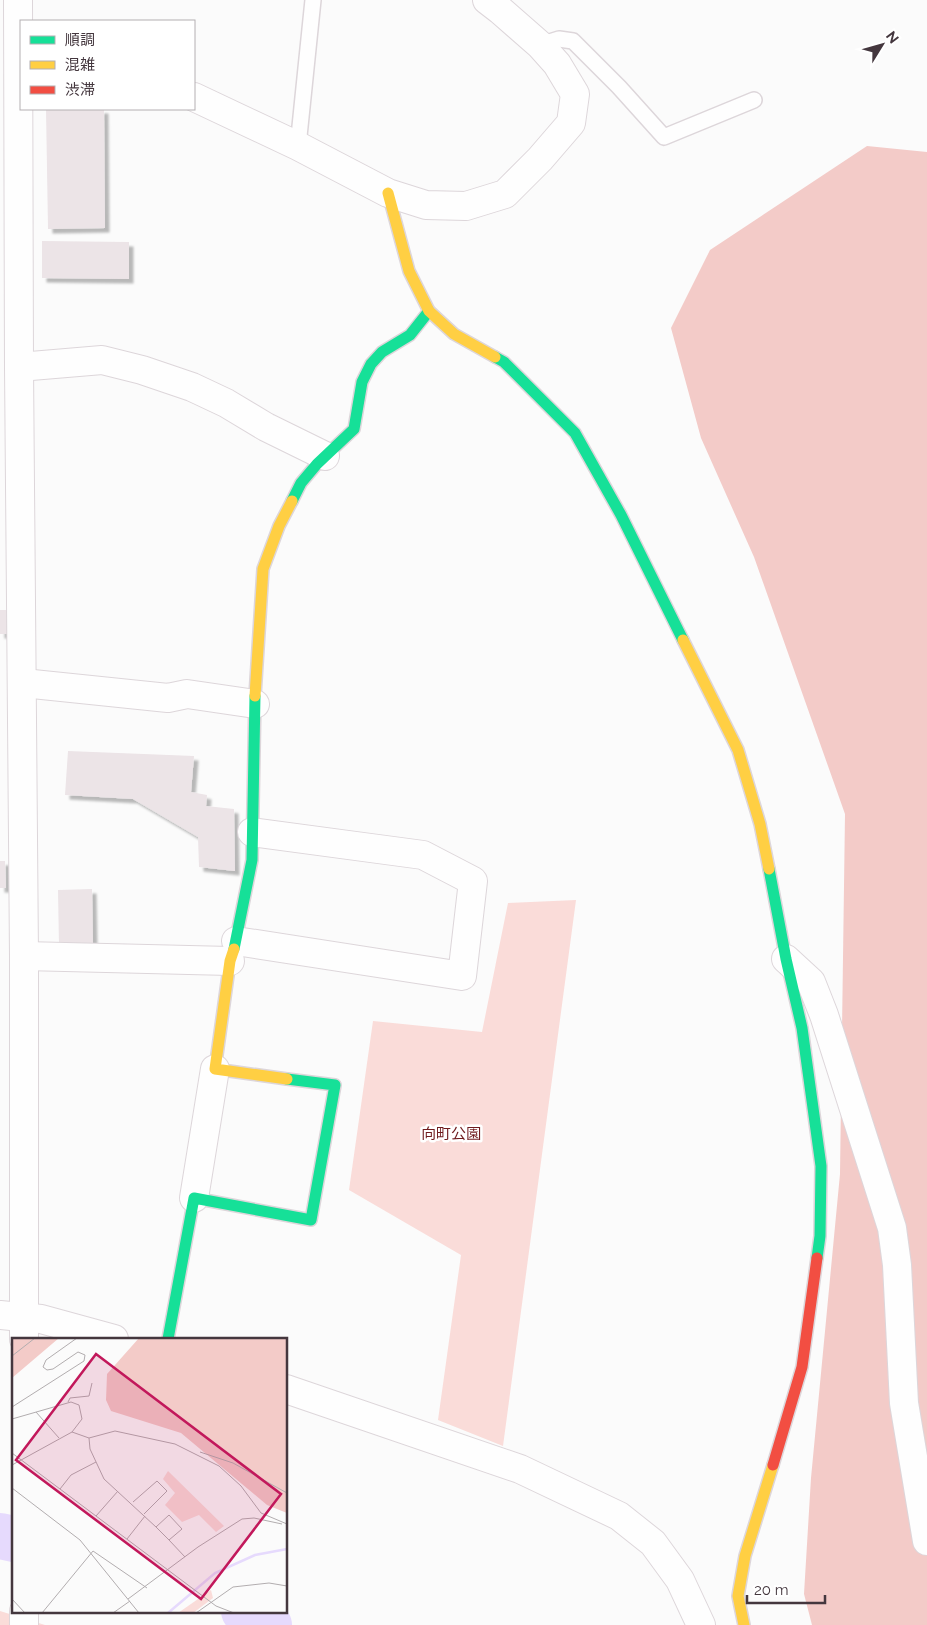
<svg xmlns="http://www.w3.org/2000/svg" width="927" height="1625" font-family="Raleway,'Noto Sans JP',sans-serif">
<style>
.green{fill:#fadcd9}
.forest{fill:#f3cbc8}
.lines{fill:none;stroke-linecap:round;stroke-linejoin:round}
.river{stroke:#e6dafd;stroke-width:46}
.building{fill:#ece4e7;filter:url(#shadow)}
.lane-casing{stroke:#ddd6da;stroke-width:18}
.street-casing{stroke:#ddd6da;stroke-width:30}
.fast-casing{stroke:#ddd6da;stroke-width:14}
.slow-casing{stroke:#ddd6da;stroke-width:14}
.jam-casing{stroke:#ddd6da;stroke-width:14}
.lane{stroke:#fefefe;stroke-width:15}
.street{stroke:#fefefe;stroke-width:28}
.fast{stroke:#16e098;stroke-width:11}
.slow{stroke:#ffcf43;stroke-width:11}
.jam{stroke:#f24e42;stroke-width:11}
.labels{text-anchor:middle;stroke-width:5;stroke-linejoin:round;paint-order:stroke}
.park-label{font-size:15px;fill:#6f1b1e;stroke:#fff}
.inset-river{fill:none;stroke:#e6dafd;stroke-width:2.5}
.inset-road{fill:none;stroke:#b2adaf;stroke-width:1}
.view{fill:#c2185b;fill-opacity:0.15;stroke:#c2185b;stroke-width:2.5}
.inset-edge{fill:none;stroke:#44373e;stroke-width:2.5}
</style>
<defs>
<filter id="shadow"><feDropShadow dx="4.5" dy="4.5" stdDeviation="1" flood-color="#0004"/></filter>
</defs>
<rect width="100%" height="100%" fill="#fbfbfb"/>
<!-- green -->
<g class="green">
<path d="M 576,900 L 503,1446 L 438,1420 L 461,1255 L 349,1190 L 373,1021 L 482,1032 L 508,903 Z"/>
<path d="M 0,1611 L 45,1625 L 0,1625 Z"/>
</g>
<!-- forest -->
<path class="forest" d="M 867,146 L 927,152 L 927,1625 L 812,1625 L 804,1594 L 811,1478 L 840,1174 L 845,814 L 754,557 L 701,438 L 671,328 L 710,250 Z"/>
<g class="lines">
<!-- river -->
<g class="river">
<path d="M 0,1536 L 14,1539"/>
<path d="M 244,1611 L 269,1625"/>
</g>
</g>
<!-- building -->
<g class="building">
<path d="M 46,109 L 104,109 L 105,228 L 48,229 Z"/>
<path d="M 42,241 L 129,242 L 129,279 L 42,278 Z"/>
<rect x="0" y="610" width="7" height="24"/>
<path d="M 68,751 L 194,756 L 191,792 L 207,795 L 206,806 L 234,809 L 235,871 L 199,867 L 198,837 L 133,799 L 65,795 Z"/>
<path d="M 0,861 L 5,861 L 6,888 L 0,888 Z"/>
<path d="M 92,889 L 93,943 L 71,943 L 69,947 L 59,947 L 58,890 Z"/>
</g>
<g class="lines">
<defs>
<g id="lane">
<path d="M 540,45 L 559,39 L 573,41 L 619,87 L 664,137 L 754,100"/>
<path d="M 298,146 L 313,0"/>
</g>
<g id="street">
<path d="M 18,0 L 19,367 L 24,956 L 24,1339"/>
<path d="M 194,97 L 298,146 L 388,193 L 426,205 L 466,206 L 505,194 L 540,159 L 571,123 L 575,94 L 557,64 L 540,45 L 500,10 L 487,0"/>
<path d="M 19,367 L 102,360 L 142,370 L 192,387 L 226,403 L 266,427 L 325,456"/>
<path d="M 23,683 L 168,698 L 187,694 L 255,704"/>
<path d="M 236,941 L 462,976 L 473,881 L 423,855 L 252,832"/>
<path d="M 24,956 L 230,961"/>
<path d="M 786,959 L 811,982 L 824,1015 L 892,1228 L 897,1265 L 904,1403 L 927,1541"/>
<path d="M 194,1198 L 215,1069"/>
<path d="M 0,1315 L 41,1319 L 114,1339"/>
<path d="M 286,1389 L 520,1469 L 619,1516 L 653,1543 L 680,1580 L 701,1625"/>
<path d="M 24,1625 L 24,1611"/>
</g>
<g id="fast">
<path d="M 495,357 L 504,362 L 575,433 L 621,515 L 683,640"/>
<path d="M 292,501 L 301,483 L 317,464 L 354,429 L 362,382 L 371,364 L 382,352 L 410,335 L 429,311"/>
<path d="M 769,869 L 786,959 L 802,1028 L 821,1166 L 820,1236 L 817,1258"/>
<path d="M 234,949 L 252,860 L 255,696"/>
<path d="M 168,1339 L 194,1198 L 311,1220 L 335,1085 L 287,1079"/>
</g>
<g id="slow">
<path d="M 388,193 L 409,271 L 429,311 L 454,334 L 495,357"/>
<path d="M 683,640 L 738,750 L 760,824 L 769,869"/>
<path d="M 255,696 L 263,569 L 279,526 L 292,501"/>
<path d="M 234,949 L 230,961 L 215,1069 L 287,1079"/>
<path d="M 744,1625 L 738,1596 L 745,1556 L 773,1465"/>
</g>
<path id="jam" d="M 773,1465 L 802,1367 L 817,1258"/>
</defs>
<!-- lane casing -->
<use href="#lane" class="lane-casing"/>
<!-- street casing -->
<use href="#street" class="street-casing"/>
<!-- fast casing -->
<use href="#fast" class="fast-casing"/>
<!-- slow casing -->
<use href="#slow" class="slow-casing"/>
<!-- jam casing -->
<use href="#jam" class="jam-casing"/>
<!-- lane -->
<use href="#lane" class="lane"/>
<!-- street -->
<use href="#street" class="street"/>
<!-- fast -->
<use href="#fast" class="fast"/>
<!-- slow -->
<use href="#slow" class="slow"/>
<!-- jam -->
<use href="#jam" class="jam"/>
</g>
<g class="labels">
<!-- park labels -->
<g class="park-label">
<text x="451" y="1139">向町公園</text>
</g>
</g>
<!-- overview -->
<g transform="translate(12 1338)">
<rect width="275" height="275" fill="#fbfbfb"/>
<path d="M 156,133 L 212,188 L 204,194 L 187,177 L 170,184 L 153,167 L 163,155 L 151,141 ZM 199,252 L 201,260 L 181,275 L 166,275 Z" fill="#fadcd9"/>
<path d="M 0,0 L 47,0 L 0,40 ZM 127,0 L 275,0 L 275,175 L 255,167 L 169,95 L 99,73 L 94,62 L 95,36 Z" fill="#f3cbc8"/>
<path class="inset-river" d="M 156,275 L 203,235 L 243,217 L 275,211"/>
<path class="inset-road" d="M 0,18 L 23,0M 56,64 L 58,60 L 77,58 L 80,45M 0,69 L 72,23 L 73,17 L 66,14 L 41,31 L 35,32 L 31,29 L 34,22 L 65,0M 24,74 L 47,100M 0,81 L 59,64 L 67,67 L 70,81 L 60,94 L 0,127M 60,94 L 77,100 L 103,93 L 163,106 L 207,128 L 229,148 L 249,175 L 275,186M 77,100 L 78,111 L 92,141 L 144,189 L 157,177 L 170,191 L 157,202 L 173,219M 188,114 L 221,125 L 275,155M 0,115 L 204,268 L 222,275M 0,150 L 68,202 L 127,275M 48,151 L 59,137 L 84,124M 121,164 L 145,143 L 155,153 L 132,176M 84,178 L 106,153M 144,189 L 157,202M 115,201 L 133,178M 0,261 L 13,275M 116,261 L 186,209 L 230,181 L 242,180 L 270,186M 30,275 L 81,213 L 135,250M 101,275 L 118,263M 184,275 L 221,249 L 257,245 L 275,248"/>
<path class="view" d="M 84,16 L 269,156 L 189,261 L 4,122 Z"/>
<rect width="275" height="275" class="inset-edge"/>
</g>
<!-- legend -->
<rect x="20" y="20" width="175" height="90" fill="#ffffff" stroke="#b4afb2"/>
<rect x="30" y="36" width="25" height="8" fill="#16e098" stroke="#b4afb2"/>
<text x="65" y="45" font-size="15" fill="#44373e">順調</text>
<rect x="30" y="61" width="25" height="8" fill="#ffcf43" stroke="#b4afb2"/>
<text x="65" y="70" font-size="15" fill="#44373e">混雑</text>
<rect x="30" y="86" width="25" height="8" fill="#f24e42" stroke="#b4afb2"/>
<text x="65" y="95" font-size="15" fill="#44373e">渋滞</text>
<!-- north arrow -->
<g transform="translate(882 45) rotate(53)" stroke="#ffffff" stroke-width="4" paint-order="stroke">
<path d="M0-4L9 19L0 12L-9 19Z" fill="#44373e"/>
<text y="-8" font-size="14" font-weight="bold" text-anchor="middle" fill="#44373e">N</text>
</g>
<!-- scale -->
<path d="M747 1595v8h78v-8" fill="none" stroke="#44373e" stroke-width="2.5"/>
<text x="754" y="1595" font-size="15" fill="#44373e" stroke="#ffffff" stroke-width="4" paint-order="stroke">20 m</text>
</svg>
